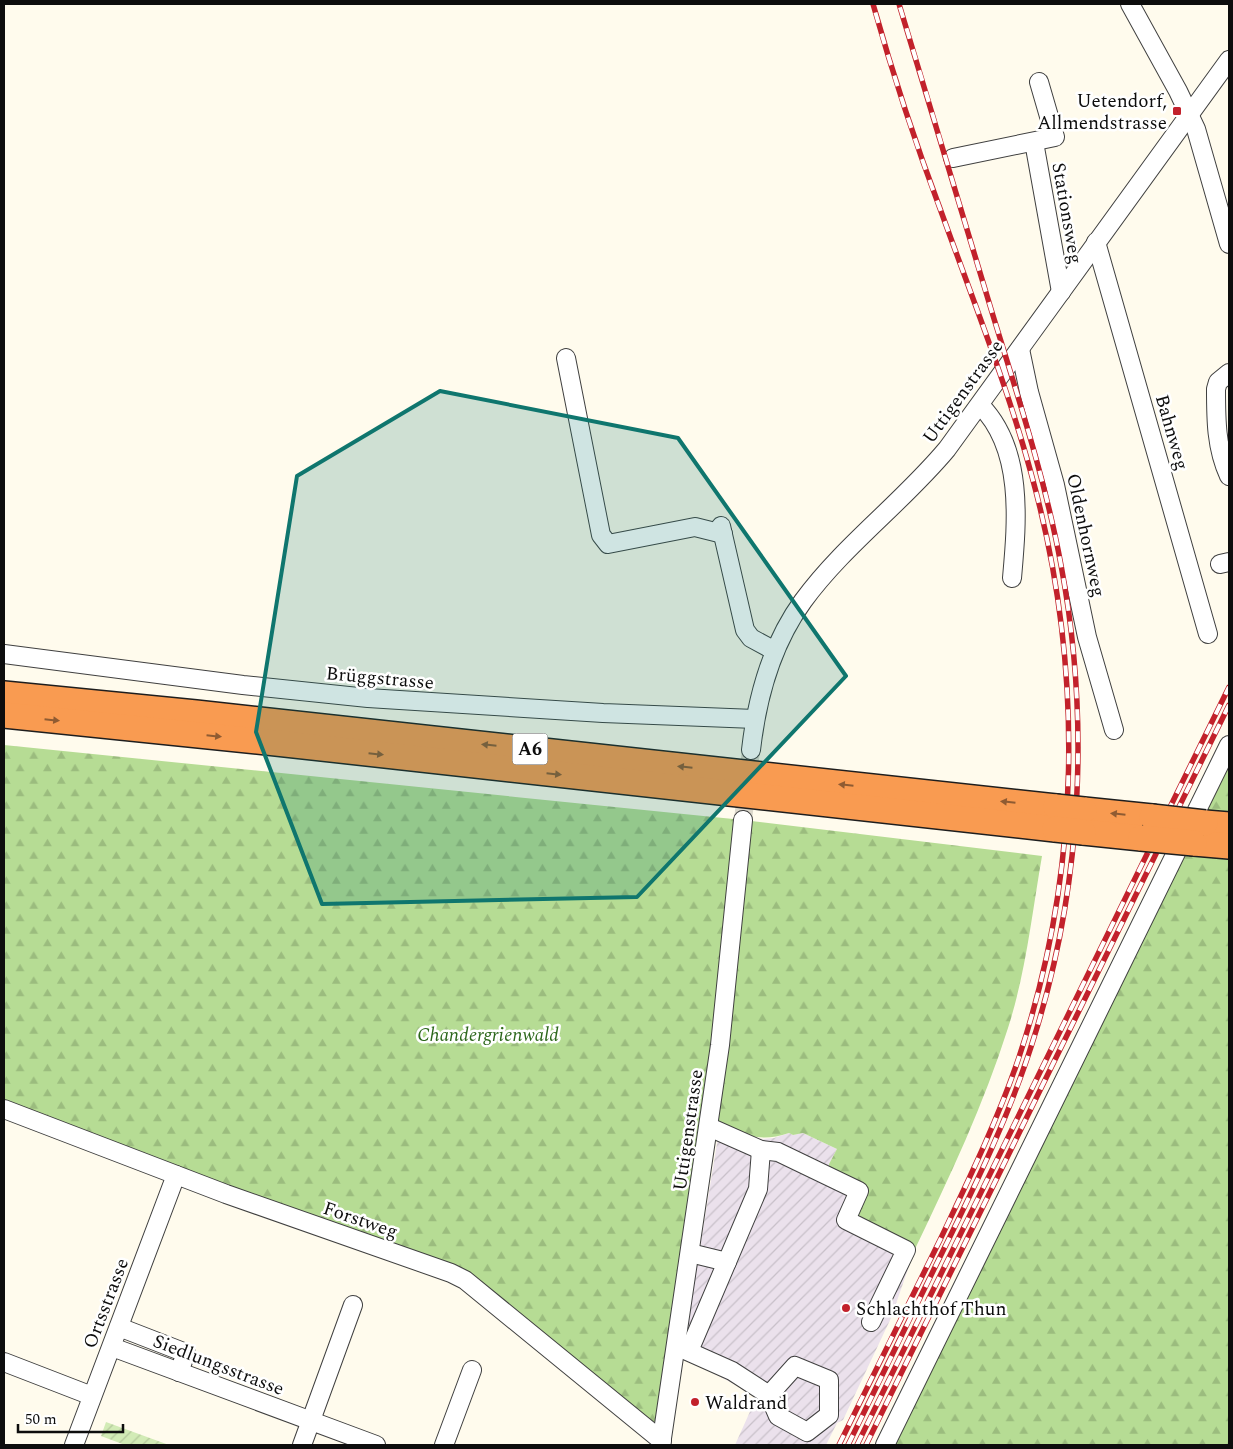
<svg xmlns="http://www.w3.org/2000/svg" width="1233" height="1449" font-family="Spectral,serif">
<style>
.industrial{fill:url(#industrial-furrows)}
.forest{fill:url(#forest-firs)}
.garden{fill:url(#garden-furrows)}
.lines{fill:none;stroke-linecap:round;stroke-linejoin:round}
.minor-tunnel{stroke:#dbd7cb;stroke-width:18;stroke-dasharray:18 9;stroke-linecap:butt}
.minor-casing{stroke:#404040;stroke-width:20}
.highway-casing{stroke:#1e1e1e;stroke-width:28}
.minor{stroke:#fff;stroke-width:18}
.highway{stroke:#f99b51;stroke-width:25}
.rail-casing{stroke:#c2212b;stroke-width:5.5}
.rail{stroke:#fff;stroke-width:4;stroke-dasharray:11;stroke-linecap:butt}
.highway-bridge-casing{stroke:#1e1e1e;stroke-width:28;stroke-linecap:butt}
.highway-bridge{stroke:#f99b51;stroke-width:25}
.oneway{fill:#8f5b32}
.marked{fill:#0f766e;fill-opacity:0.2;stroke:#0f766e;stroke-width:4;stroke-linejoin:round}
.poi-dot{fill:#c2212b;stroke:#fff;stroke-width:2}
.labels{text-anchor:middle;stroke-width:5;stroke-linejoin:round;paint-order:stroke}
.shield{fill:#fff;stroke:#565656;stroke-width:1}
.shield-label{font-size:18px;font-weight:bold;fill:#0d0d0d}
.poi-label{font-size:19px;fill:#0d0d0d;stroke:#fff;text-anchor:start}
.street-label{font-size:19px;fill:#0d0d0d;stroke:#fff}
.park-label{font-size:19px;font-style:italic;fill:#2c671b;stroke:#fff}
</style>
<defs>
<pattern id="industrial-furrows" width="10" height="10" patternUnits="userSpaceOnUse" patternTransform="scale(1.25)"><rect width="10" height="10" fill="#ebe1ec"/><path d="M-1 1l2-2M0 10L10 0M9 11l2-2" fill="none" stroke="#c8c0c9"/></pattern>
<pattern id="forest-firs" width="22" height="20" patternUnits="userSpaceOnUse" patternTransform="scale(1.25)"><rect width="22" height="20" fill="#b6dc94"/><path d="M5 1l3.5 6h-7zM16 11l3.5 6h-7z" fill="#9bbc7e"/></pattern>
<pattern id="garden-furrows" width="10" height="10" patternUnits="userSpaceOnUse" patternTransform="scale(1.25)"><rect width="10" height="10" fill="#d2ebb6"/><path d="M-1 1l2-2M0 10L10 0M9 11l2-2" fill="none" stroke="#b3c89b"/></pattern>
</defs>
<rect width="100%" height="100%" fill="#fffbed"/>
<!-- industrial -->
<path class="industrial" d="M 720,1125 L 745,1135 L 762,1139 L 774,1138 L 789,1133 L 793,1135 L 803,1133 L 837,1149 L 829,1164 L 868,1190 L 860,1221 L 915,1249 L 891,1318 L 843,1420 L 837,1423 L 826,1445 L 735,1445 L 757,1396 L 682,1357 Z"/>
<!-- forest -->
<g class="forest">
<path d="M 4,745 L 743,820 L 1042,856 C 1032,913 1026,972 1008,1028 C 984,1104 950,1176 915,1249 L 860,1221 L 857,1213 L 868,1190 L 833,1174 L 829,1170 L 829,1164 L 837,1149 L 803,1133 L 793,1135 L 789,1133 C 757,1144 740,1133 710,1120 L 662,1441 L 465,1280 L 4,1109 Z"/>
<path d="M 1219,766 L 1229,769 L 1229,1445 L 885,1445 Z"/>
</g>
<!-- garden -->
<path class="garden" d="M 106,1422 L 169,1445 L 125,1445 L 101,1436 Z"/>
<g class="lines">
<!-- minor-tunnel -->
<path class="minor-tunnel" d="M 743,820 L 751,750"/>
<defs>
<g id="minor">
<path d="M 1130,4 L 1178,91 L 1196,129 L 1229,244"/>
<path d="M 1034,142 L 1061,292"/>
<path d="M 953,158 L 1055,137 L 1039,82"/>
<path d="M 1096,242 L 1208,634"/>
<path d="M 1020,349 L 1029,392 L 1055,485 L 1087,637 L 1114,730"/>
<path d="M 566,358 L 601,535 L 608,544 L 695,527 L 723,534"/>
<path d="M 1229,373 L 1218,382 L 1216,389 C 1216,419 1216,448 1229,476"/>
<path d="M 980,405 C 1024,449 1017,522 1012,578"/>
<path d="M 721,526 L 745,630 L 751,638 L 775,651"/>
<path d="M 1220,564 L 1229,562"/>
<path d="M 4,654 L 243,685 L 368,698 L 603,713 L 755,719"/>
<path d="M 751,750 C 757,697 771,645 803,601 C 844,545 902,503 947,449 L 1229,60"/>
<path d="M 4,1109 L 226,1194 L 451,1273 L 465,1280 L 662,1441"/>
<path d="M 709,1127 L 761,1150 L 778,1152 L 859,1191 L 846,1220 L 906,1250 L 871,1322"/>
<path d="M 690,1253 L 727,1262"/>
<path d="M 119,1327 L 186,1353 L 179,1372"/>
<path d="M 676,1346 L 732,1371 L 769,1395 L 778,1416 L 807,1432 L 829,1415 L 829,1380 L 795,1366 L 769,1395"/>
<path d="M 112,1347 L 376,1445"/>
<path d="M 689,1351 L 758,1189 L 761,1150"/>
<path d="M 4,1362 L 92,1396"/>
<path d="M 74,1445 L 176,1175"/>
<path d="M 302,1445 L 353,1305"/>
<path d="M 444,1445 L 472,1370"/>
<path d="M 661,1445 L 720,1045 L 743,820"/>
<path d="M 885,1445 L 1229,745"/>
</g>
<g id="highway">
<path d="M 4,694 L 196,713 L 1056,807"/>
<path d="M 4,715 L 267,742 L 1055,829"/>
<path d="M 1084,810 L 1152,817"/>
<path d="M 1205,823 L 1229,825"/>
<path d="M 1083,832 L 1141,838"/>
<path d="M 1194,843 L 1229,846"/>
</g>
</defs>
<!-- minor casing -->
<use href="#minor" class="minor-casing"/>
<!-- highway casing -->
<use href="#highway" class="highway-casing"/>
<!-- minor -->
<use href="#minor" class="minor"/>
<!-- highway -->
<use href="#highway" class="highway"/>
<defs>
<g id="rail">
<path d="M 839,1445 C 872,1377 906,1309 940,1240 C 967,1183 995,1126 1016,1066 C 1082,874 1085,668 1031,473 C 1007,385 973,300 942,214 C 916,145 893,75 873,4"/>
<path d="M 848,1445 C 878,1384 908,1323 938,1261 C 975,1186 1012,1111 1036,1031 C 1082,881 1090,719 1061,565 C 1045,478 1017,394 991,309 C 960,207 930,105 899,4"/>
<path d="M 857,1445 L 1229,687"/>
<path d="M 866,1445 L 1229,705"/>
</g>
</defs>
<!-- rail casing -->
<use href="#rail" class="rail-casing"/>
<!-- rail -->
<use href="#rail" class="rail"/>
<defs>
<g id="highway-bridge">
<path d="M 1056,807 L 1084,810"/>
<path d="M 1152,817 L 1205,823"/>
<path d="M 1055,829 L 1083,832"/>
<path d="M 1141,838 L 1194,843"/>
</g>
</defs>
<!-- highway-bridge casing -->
<use href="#highway-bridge" class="highway-bridge-casing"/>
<!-- highway-bridge -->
<use href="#highway-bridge" class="highway-bridge"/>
</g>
<!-- one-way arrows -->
<defs><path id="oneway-solid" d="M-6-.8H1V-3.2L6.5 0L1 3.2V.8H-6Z" transform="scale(1.25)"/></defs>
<g class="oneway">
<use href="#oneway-solid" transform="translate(52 720) rotate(6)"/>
<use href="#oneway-solid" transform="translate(214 736) rotate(6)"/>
<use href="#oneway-solid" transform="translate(489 745) rotate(-174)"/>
<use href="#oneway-solid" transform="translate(376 754) rotate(6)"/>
<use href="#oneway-solid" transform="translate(685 767) rotate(-174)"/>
<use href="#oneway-solid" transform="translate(554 774) rotate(6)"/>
<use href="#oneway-solid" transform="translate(846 785) rotate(-174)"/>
<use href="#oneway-solid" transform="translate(1008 802) rotate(-174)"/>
<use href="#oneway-solid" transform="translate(1118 814) rotate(-174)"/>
</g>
<!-- marked area -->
<path class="marked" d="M 440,391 L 678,438 L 846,676 L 637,897 L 322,904 L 256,732 L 297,476 Z"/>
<!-- markers -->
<g class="poi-dot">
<rect x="1172" y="106" width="10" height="10" rx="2.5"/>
<circle cx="846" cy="1308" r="5"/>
<circle cx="695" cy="1402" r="5"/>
</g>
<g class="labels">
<!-- shield labels -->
<rect class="shield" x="512.5" y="733.5" width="35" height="31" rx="4"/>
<g class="shield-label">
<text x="530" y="755">A6</text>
</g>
<!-- poi labels -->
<g class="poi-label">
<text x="1167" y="107" text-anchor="end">Uetendorf,<tspan x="1167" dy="22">Allmendstrasse</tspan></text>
<text x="856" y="1315">Schlachthof Thun</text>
<text x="705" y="1409">Waldrand</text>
</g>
<!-- street labels -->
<g class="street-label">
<text transform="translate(1068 213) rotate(80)" y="7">Stationsweg</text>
<text transform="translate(962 391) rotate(-54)" y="7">Uttigenstrasse</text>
<text transform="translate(1173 432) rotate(74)" y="7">Bahnweg</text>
<text transform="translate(1087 535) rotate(78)" y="7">Oldenhornweg</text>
<text transform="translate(380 677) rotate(5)" y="7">Brüggstrasse</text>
<text transform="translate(687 1130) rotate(-82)" y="7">Uttigenstrasse</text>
<text transform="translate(361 1219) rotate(19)" y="7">Forstweg</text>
<text transform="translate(105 1303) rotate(-69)" y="7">Ortsstrasse</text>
<text transform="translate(219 1364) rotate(21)" y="7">Siedlungsstrasse</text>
</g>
<!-- park labels -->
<g class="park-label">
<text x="488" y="1041">Chandergrienwald</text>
</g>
</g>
<!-- border -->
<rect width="1233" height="1449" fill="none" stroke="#0d0d0d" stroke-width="10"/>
<!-- scale -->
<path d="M18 1424v8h105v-8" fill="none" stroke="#0d0d0d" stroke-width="2.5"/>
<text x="25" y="1424" font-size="15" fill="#0d0d0d" stroke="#ffffff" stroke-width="4" paint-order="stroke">50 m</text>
</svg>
